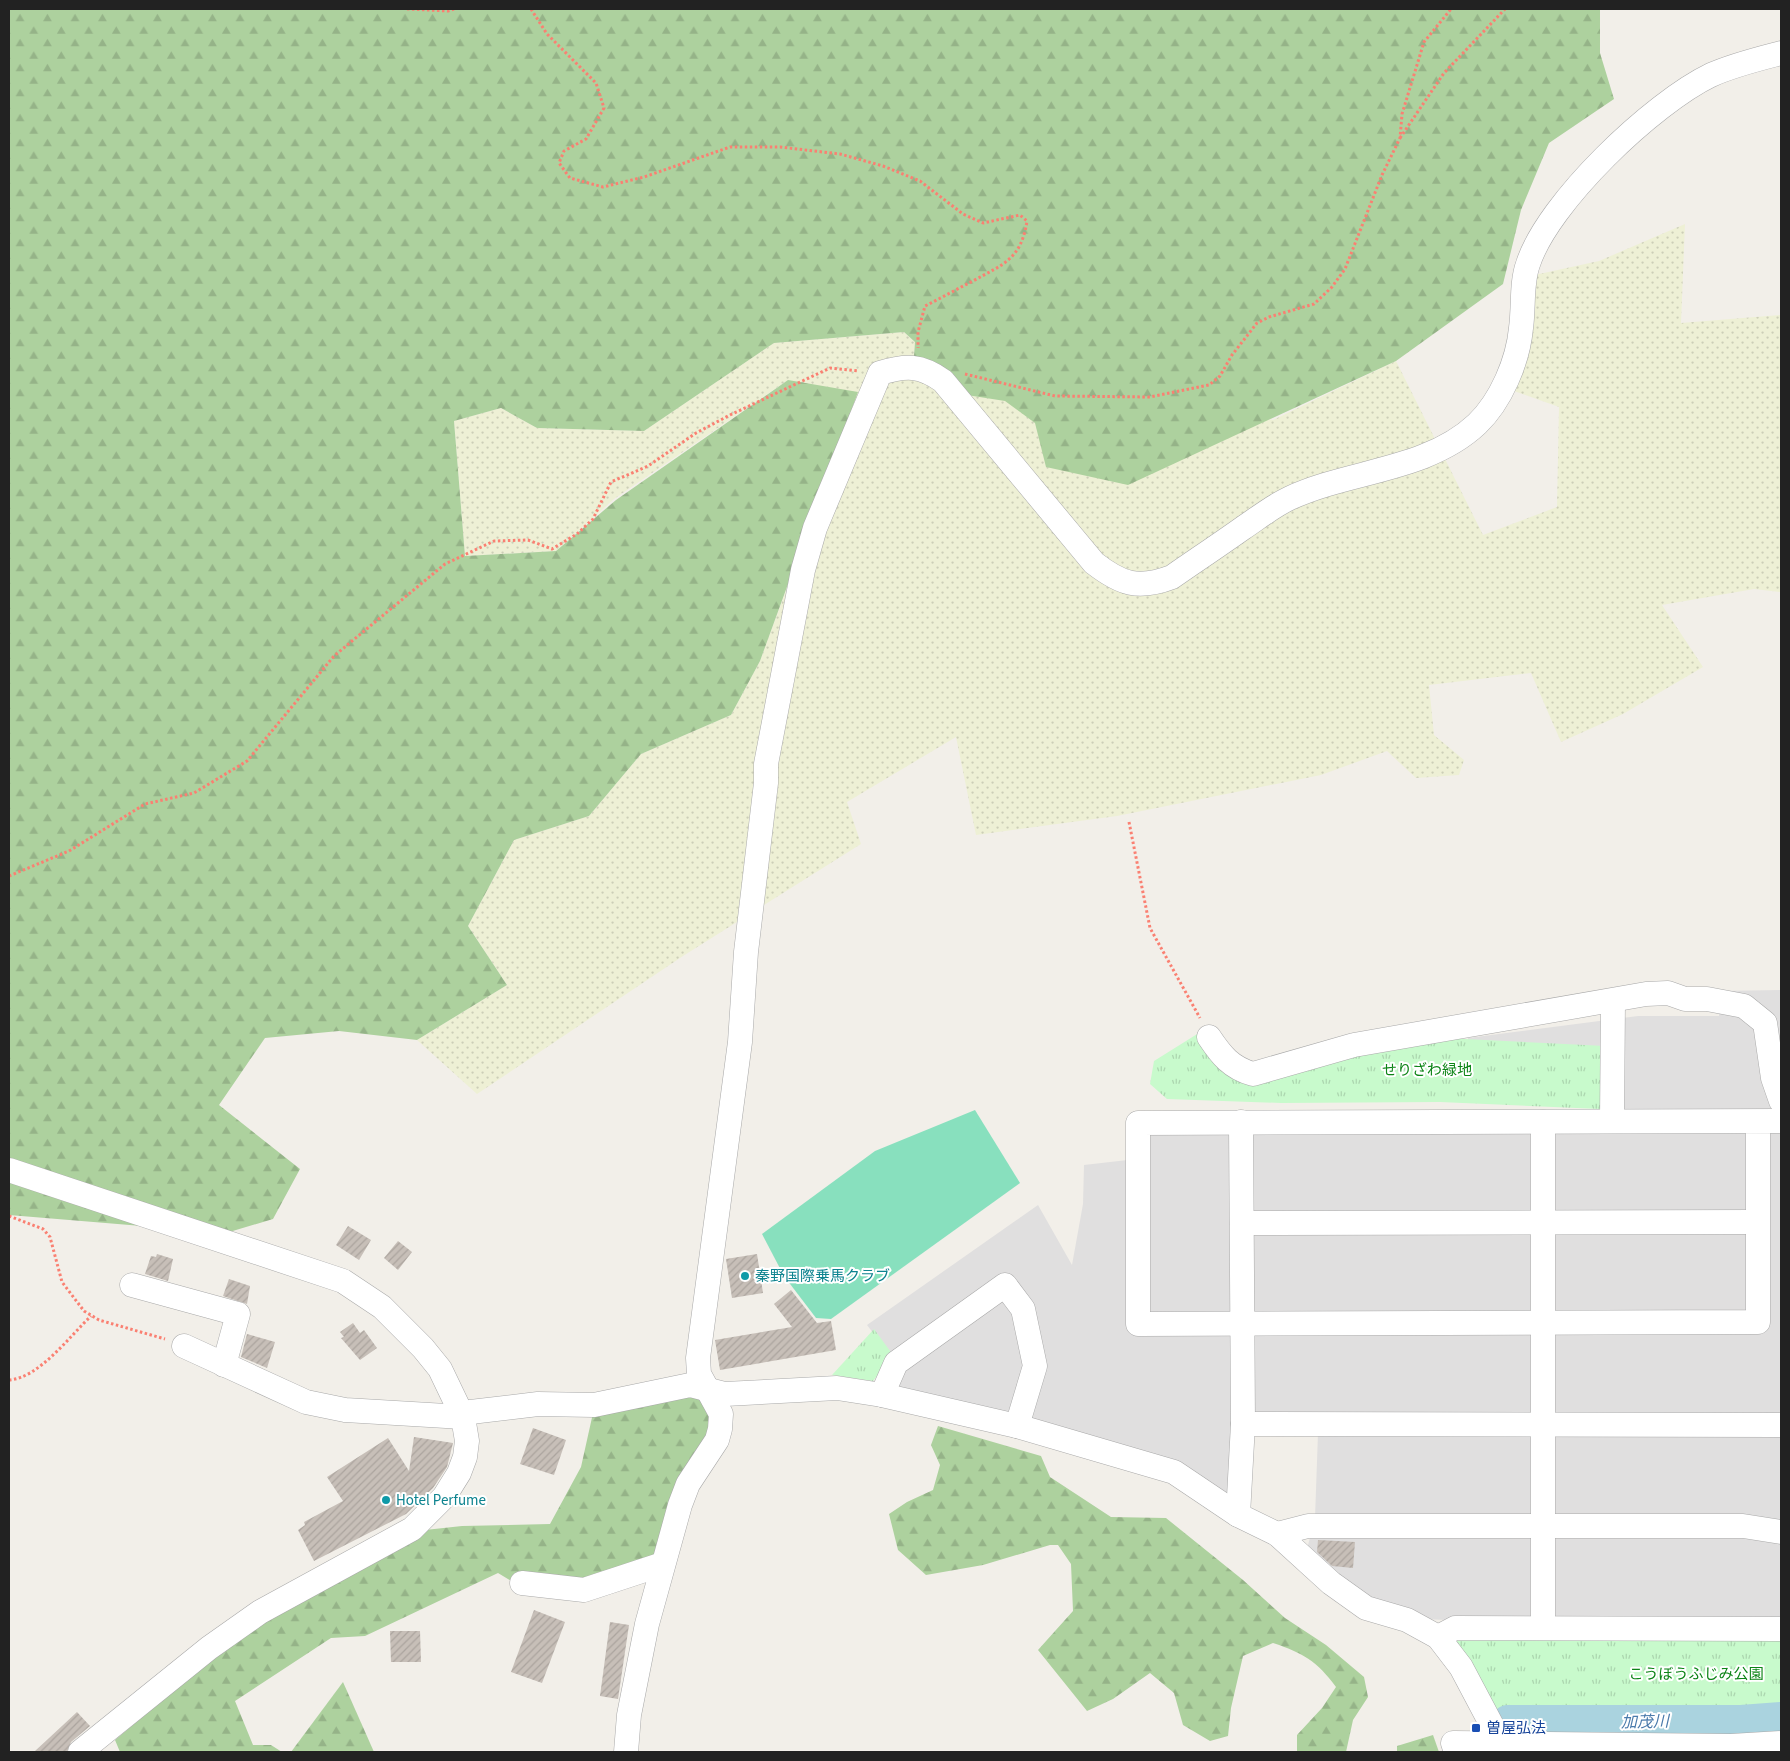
<svg xmlns="http://www.w3.org/2000/svg" width="1790" height="1761" font-family="'Source Sans 3','Noto Sans JP',sans-serif">
<style>
.residential{fill:#e0dfdf}
.farmland{fill:url(#farmland-dots)}
.forest{fill:url(#forest-firs)}
.park{fill:url(#park-tufts)}
.pitch{fill:#88e0be}
.lines{fill:none;stroke-linecap:round;stroke-linejoin:round}
.river{stroke:#aad3df;stroke-width:34}
.building{fill:url(#building-hatch)}
.minor-casing{stroke:#a9a9a9;stroke-width:25}
.path{stroke:#fa8072;stroke-width:3;stroke-dasharray:2.5 2.5;stroke-linecap:butt}
.minor{stroke:#fff;stroke-width:24}
.culture-dot{fill:#0f9aa8;stroke:#fff;stroke-width:2}
.transit-dot{fill:#1a4fb4;stroke:#fff;stroke-width:2}
.labels{text-anchor:middle;stroke-width:4;stroke-linejoin:round;paint-order:stroke}
.park-label{font-size:15px;fill:#0c8416;stroke:#fff}
.culture-label{font-size:15px;fill:#0d838f;stroke:#fff;text-anchor:start}
.transit-label{font-size:15px;fill:#164399;stroke:#fff;text-anchor:start}
.water-label{font-size:16px;font-style:italic;fill:#4a7aab;stroke:#fff}
</style>
<defs>
<pattern id="farmland-dots" width="8" height="8" patternUnits="userSpaceOnUse" patternTransform="scale(1.25)"><rect width="8" height="8" fill="#eef0d5"/><path d="M2 2h.1M6 6h.1" fill="none" stroke="#ccceb7" stroke-width="1.8" stroke-linecap="round"/></pattern>
<pattern id="forest-firs" width="22" height="20" patternUnits="userSpaceOnUse" patternTransform="scale(1.25)"><rect width="22" height="20" fill="#add19e"/><path d="M5 1l3.5 6h-7zM16 11l3.5 6h-7z" fill="#95b388"/></pattern>
<pattern id="park-tufts" width="24" height="20" patternUnits="userSpaceOnUse" patternTransform="scale(1.25)"><rect width="24" height="20" fill="#c8facc"/><path d="M3 7l-1-3M5 7V3M7 7l1-3M15 17l-1-3M17 17v-4M19 17l1-3" fill="none" stroke="#acd6af"/></pattern>
<pattern id="building-hatch" width="6" height="6" patternUnits="userSpaceOnUse" patternTransform="scale(1.25)"><rect width="6" height="6" fill="#c7bfb8"/><path d="M-1 1l2-2M0 6l6-6M5 7l2-2" fill="none" stroke="#aba49e"/></pattern>
</defs>
<rect width="100%" height="100%" fill="#f2efe9"/>
<!-- residential -->
<path class="residential" d="M 1781,990 L 1781,1635 L 1424,1619 L 1369,1600 L 1305,1557 L 1315,1518 L 1318,1433 L 1233,1434 L 1227,1496 L 899,1392 L 892,1358 L 867,1325 L 1038,1205 L 1072,1265 L 1083,1204 L 1084,1165 L 1145,1158 L 1146,1137 L 1153,1130 L 1619,1129 L 1625,1063 L 1470,1070 L 1468,1038 L 1638,1016 L 1719,1016 L 1719,991 Z"/>
<!-- farmland -->
<path class="farmland" d="M 1685,224 L 1681,323 L 1781,315 L 1781,592 L 1754,589 L 1662,605 L 1703,667 L 1623,714 L 1561,742 L 1531,673 L 1429,685 L 1434,735 L 1464,760 L 1459,775 L 1416,778 L 1387,751 L 1321,775 L 1117,816 L 976,835 L 956,737 L 847,802 L 861,844 L 683,956 L 477,1094 L 417,1040 L 507,985 L 468,926 L 514,840 L 589,816 L 641,754 L 731,715 L 760,661 L 797,561 L 788,380 L 614,499 L 556,551 L 465,556 L 454,421 L 501,408 L 537,428 L 644,431 L 774,343 L 904,332 L 915,342 L 913,370 L 1273,420 L 1396,361 L 1483,535 L 1557,507 L 1559,407 L 1511,390 L 1530,276 L 1599,261 Z"/>
<!-- forest -->
<g class="forest">
<path d="M 9,9 L 1600,9 L 1600,53 L 1614,99 L 1549,143 L 1521,210 L 1503,284 L 1396,361 L 1128,485 L 1046,467 L 1035,423 L 1005,401 L 954,393 L 913,370 L 915,342 L 904,332 L 774,343 L 644,431 L 537,428 L 501,408 L 454,421 L 465,556 L 556,551 L 616,500 L 788,380 L 858,392 L 760,661 L 731,715 L 641,754 L 589,816 L 514,840 L 468,926 L 507,985 L 417,1040 L 339,1031 L 265,1038 L 219,1105 L 300,1169 L 273,1219 L 226,1233 L 9,1215 Z"/>
<path d="M 697,1396 L 710,1410 L 711,1425 L 657,1557 L 582,1595 L 526,1590 L 498,1573 L 365,1636 L 331,1638 L 235,1701 L 253,1745 L 271,1745 L 282,1752 L 120,1752 L 115,1740 L 230,1643 L 425,1530 L 462,1526 L 550,1524 L 581,1467 L 593,1413 Z"/>
<path d="M 938,1426 L 1041,1456 L 1050,1477 L 1111,1517 L 1166,1518 L 1243,1580 L 1285,1618 L 1326,1645 L 1364,1677 L 1368,1697 L 1353,1720 L 1346,1752 L 1297,1752 L 1297,1735 L 1322,1708 L 1336,1687 C 1317,1661 1303,1653 1273,1643 L 1243,1656 L 1231,1708 L 1228,1736 L 1210,1741 L 1183,1725 L 1174,1693 L 1150,1673 L 1113,1699 L 1087,1711 L 1038,1650 L 1073,1611 L 1071,1564 L 1058,1545 L 1050,1545 L 983,1565 L 926,1575 L 898,1550 L 889,1514 L 907,1502 L 933,1490 L 940,1465 L 931,1445 Z"/>
<path d="M 343,1682 L 374,1752 L 291,1752 Z"/>
<path d="M 1433,1735 L 1439,1752 L 1397,1752 L 1397,1746 Z"/>
</g>
<!-- park -->
<g class="park">
<path d="M 1202,1031 L 1234,1072 L 1424,1037 L 1605,1046 L 1600,1109 L 1440,1102 L 1281,1103 L 1167,1099 L 1150,1084 L 1154,1061 Z"/>
<path d="M 874,1329 L 893,1355 L 873,1381 L 832,1375 Z"/>
<path d="M 1781,1631 L 1781,1711 L 1755,1714 L 1497,1714 L 1447,1641 L 1453,1633 Z"/>
</g>
<!-- pitch -->
<path class="pitch" d="M 975,1110 L 1020,1183 L 831,1319 L 816,1318 L 784,1276 L 762,1234 L 875,1151 Z"/>
<g class="lines">
<!-- river -->
<path class="river" d="M 1508,1722 L 1741,1722 L 1781,1719"/>
</g>
<!-- building -->
<g class="building">
<path d="M 348,1226 L 371,1240 L 359,1260 L 336,1245 Z"/>
<path d="M 398,1241 L 412,1252 L 398,1270 L 384,1258 Z"/>
<path d="M 157,1254 L 173,1259 L 168,1281 L 145,1274 L 151,1256 L 156,1257 Z"/>
<path d="M 757,1254 L 763,1293 L 732,1298 L 726,1259 Z"/>
<path d="M 229,1279 L 250,1286 L 247,1304 L 223,1296 Z"/>
<path d="M 791,1290 L 817,1323 L 831,1321 L 836,1350 L 720,1370 L 715,1340 L 792,1327 L 774,1304 Z"/>
<path d="M 353,1323 L 360,1333 L 364,1330 L 377,1348 L 360,1360 L 341,1338 L 344,1337 L 340,1332 Z"/>
<path d="M 247,1334 L 275,1342 L 267,1368 L 241,1357 Z"/>
<path d="M 533,1428 L 566,1440 L 554,1475 L 520,1464 Z"/>
<path d="M 414,1437 L 453,1443 L 447,1467 L 433,1488 L 406,1514 L 314,1561 L 298,1530 L 305,1525 L 304,1522 L 343,1501 L 327,1477 L 388,1438 L 409,1471 Z"/>
<path d="M 1318,1540 L 1355,1542 L 1353,1568 L 1332,1566 L 1317,1552 Z"/>
<path d="M 534,1610 L 565,1622 L 542,1683 L 511,1672 Z"/>
<path d="M 610,1622 L 629,1625 L 618,1699 L 600,1696 Z"/>
<path d="M 390,1631 L 420,1631 L 421,1662 L 391,1662 Z"/>
<path d="M 77,1712 L 90,1726 L 71,1742 L 67,1752 L 34,1752 Z"/>
</g>
<g class="lines">
<defs>
<g id="minor">
<path d="M 1209,1037 C 1221,1055 1231,1068 1253,1074 L 1354,1045 L 1646,994 L 1668,993 L 1685,999 L 1707,999 L 1744,1006 L 1765,1023 L 1773,1078 L 1781,1101"/>
<path d="M 1612,1121 L 1613,1001"/>
<path d="M 1543,1122 L 1543,1626"/>
<path d="M 1758,1122 L 1758,1322 L 1138,1324 L 1138,1123 L 1781,1121"/>
<path d="M 9,1170 L 343,1281 L 382,1307 L 423,1348 L 440,1369 L 463,1417 L 467,1441 L 465,1457 L 459,1473 L 444,1497 L 412,1529 L 260,1612 L 209,1648 L 80,1752"/>
<path d="M 1242,1223 L 1757,1222"/>
<path d="M 132,1285 L 238,1314 L 224,1365"/>
<path d="M 184,1346 L 306,1402 L 345,1410 L 463,1417"/>
<path d="M 882,1395 L 896,1363 L 1005,1285 L 1023,1309 L 1035,1366 L 1017,1426"/>
<path d="M 462,1413 L 538,1404 L 594,1405 L 690,1385 L 725,1394 L 837,1388 L 882,1395 L 1017,1426 L 1174,1472 L 1238,1515 L 1277,1534 L 1331,1583 L 1366,1608 L 1407,1620 L 1438,1637 L 1461,1667 L 1506,1752"/>
<path d="M 1243,1424 L 1781,1425"/>
<path d="M 1238,1515 L 1243,1424 L 1241,1122"/>
<path d="M 1277,1534 L 1308,1526 L 1743,1526 L 1781,1532"/>
<path d="M 522,1583 L 584,1590 L 663,1564"/>
<path d="M 1438,1637 L 1455,1628 L 1781,1629"/>
<path d="M 626,1752 L 629,1715 L 647,1624 L 680,1505 L 688,1484 L 717,1440 L 720,1429 L 721,1414 L 699,1374 L 698,1358 L 740,1042 L 746,952 L 766,783 L 766,764 L 803,570 L 815,528 L 880,373 C 906,365 921,365 943,381 L 1094,563 C 1121,584 1138,590 1172,577 C 1195,561 1219,545 1243,528 C 1258,518 1273,506 1290,498 C 1350,470 1427,471 1477,424 C 1501,401 1518,361 1521,328 C 1524,307 1521,283 1528,264 C 1548,202 1653,103 1711,75 C 1733,65 1758,59 1781,53"/>
<path d="M 1456,1752 L 1453,1743 L 1731,1746 L 1781,1743"/>
</g>
</defs>
<!-- minor casing -->
<use href="#minor" class="minor-casing"/>
<!-- path -->
<g class="path">
<path d="M 407,9 L 448,11 L 454,9"/>
<path d="M 531,9 L 547,34 L 596,83 L 604,108 L 586,139 L 564,151 L 559,163 L 570,178 L 603,187 L 644,177 L 730,147 L 780,147 L 840,154 L 883,166 L 920,181 L 963,214 L 983,223 L 1020,215 L 1027,221 C 1021,260 1003,264 973,281 C 957,289 941,298 925,306 L 918,332 L 918,348"/>
<path d="M 1400,138 L 1444,73 L 1505,9"/>
<path d="M 965,374 L 1055,396 L 1150,397 L 1209,385 L 1220,376 L 1232,355 L 1257,323 L 1269,317 L 1314,304 L 1332,287 L 1345,269 L 1382,175 L 1400,138 L 1402,114 L 1424,42 L 1451,9"/>
<path d="M 1129,822 L 1150,928 L 1200,1018"/>
<path d="M 9,876 L 69,851 L 145,804 L 194,793 L 247,761 L 334,656 L 445,564 L 494,541 L 528,540 L 552,549 L 577,534 L 593,519 L 611,482 L 648,466 L 696,433 L 730,415 L 830,368 L 859,371"/>
<path d="M 9,1216 L 43,1229 L 50,1237 L 62,1282 L 84,1311 L 99,1320 L 165,1339"/>
<path d="M 9,1380 C 39,1378 69,1337 91,1316"/>
</g>
<!-- minor -->
<use href="#minor" class="minor"/>
</g>
<!-- markers -->
<g class="culture-dot">
<circle cx="745" cy="1276" r="5"/>
<circle cx="386" cy="1500" r="5"/>
</g>
<rect class="transit-dot" x="1471" y="1723" width="10" height="10" rx="2.5"/>
<g class="labels">
<!-- park labels -->
<g class="park-label">
<text x="1427" y="1075">せりざわ緑地</text>
<text x="1696" y="1679">こうぼうふじみ公園</text>
</g>
<!-- culture labels -->
<g class="culture-label">
<text x="755" y="1281">秦野国際乗馬クラブ</text>
<text x="396" y="1505">Hotel Perfume</text>
</g>
<!-- transit labels -->
<g class="transit-label">
<text x="1486" y="1733">曽屋弘法</text>
</g>
<!-- water labels -->
<g class="water-label">
<text transform="translate(1645 1721) rotate(-1)" y="6">加茂川</text>
</g>
</g>
<!-- border -->
<rect width="1790" height="1761" fill="none" stroke="#222222" stroke-width="20"/>
</svg>
